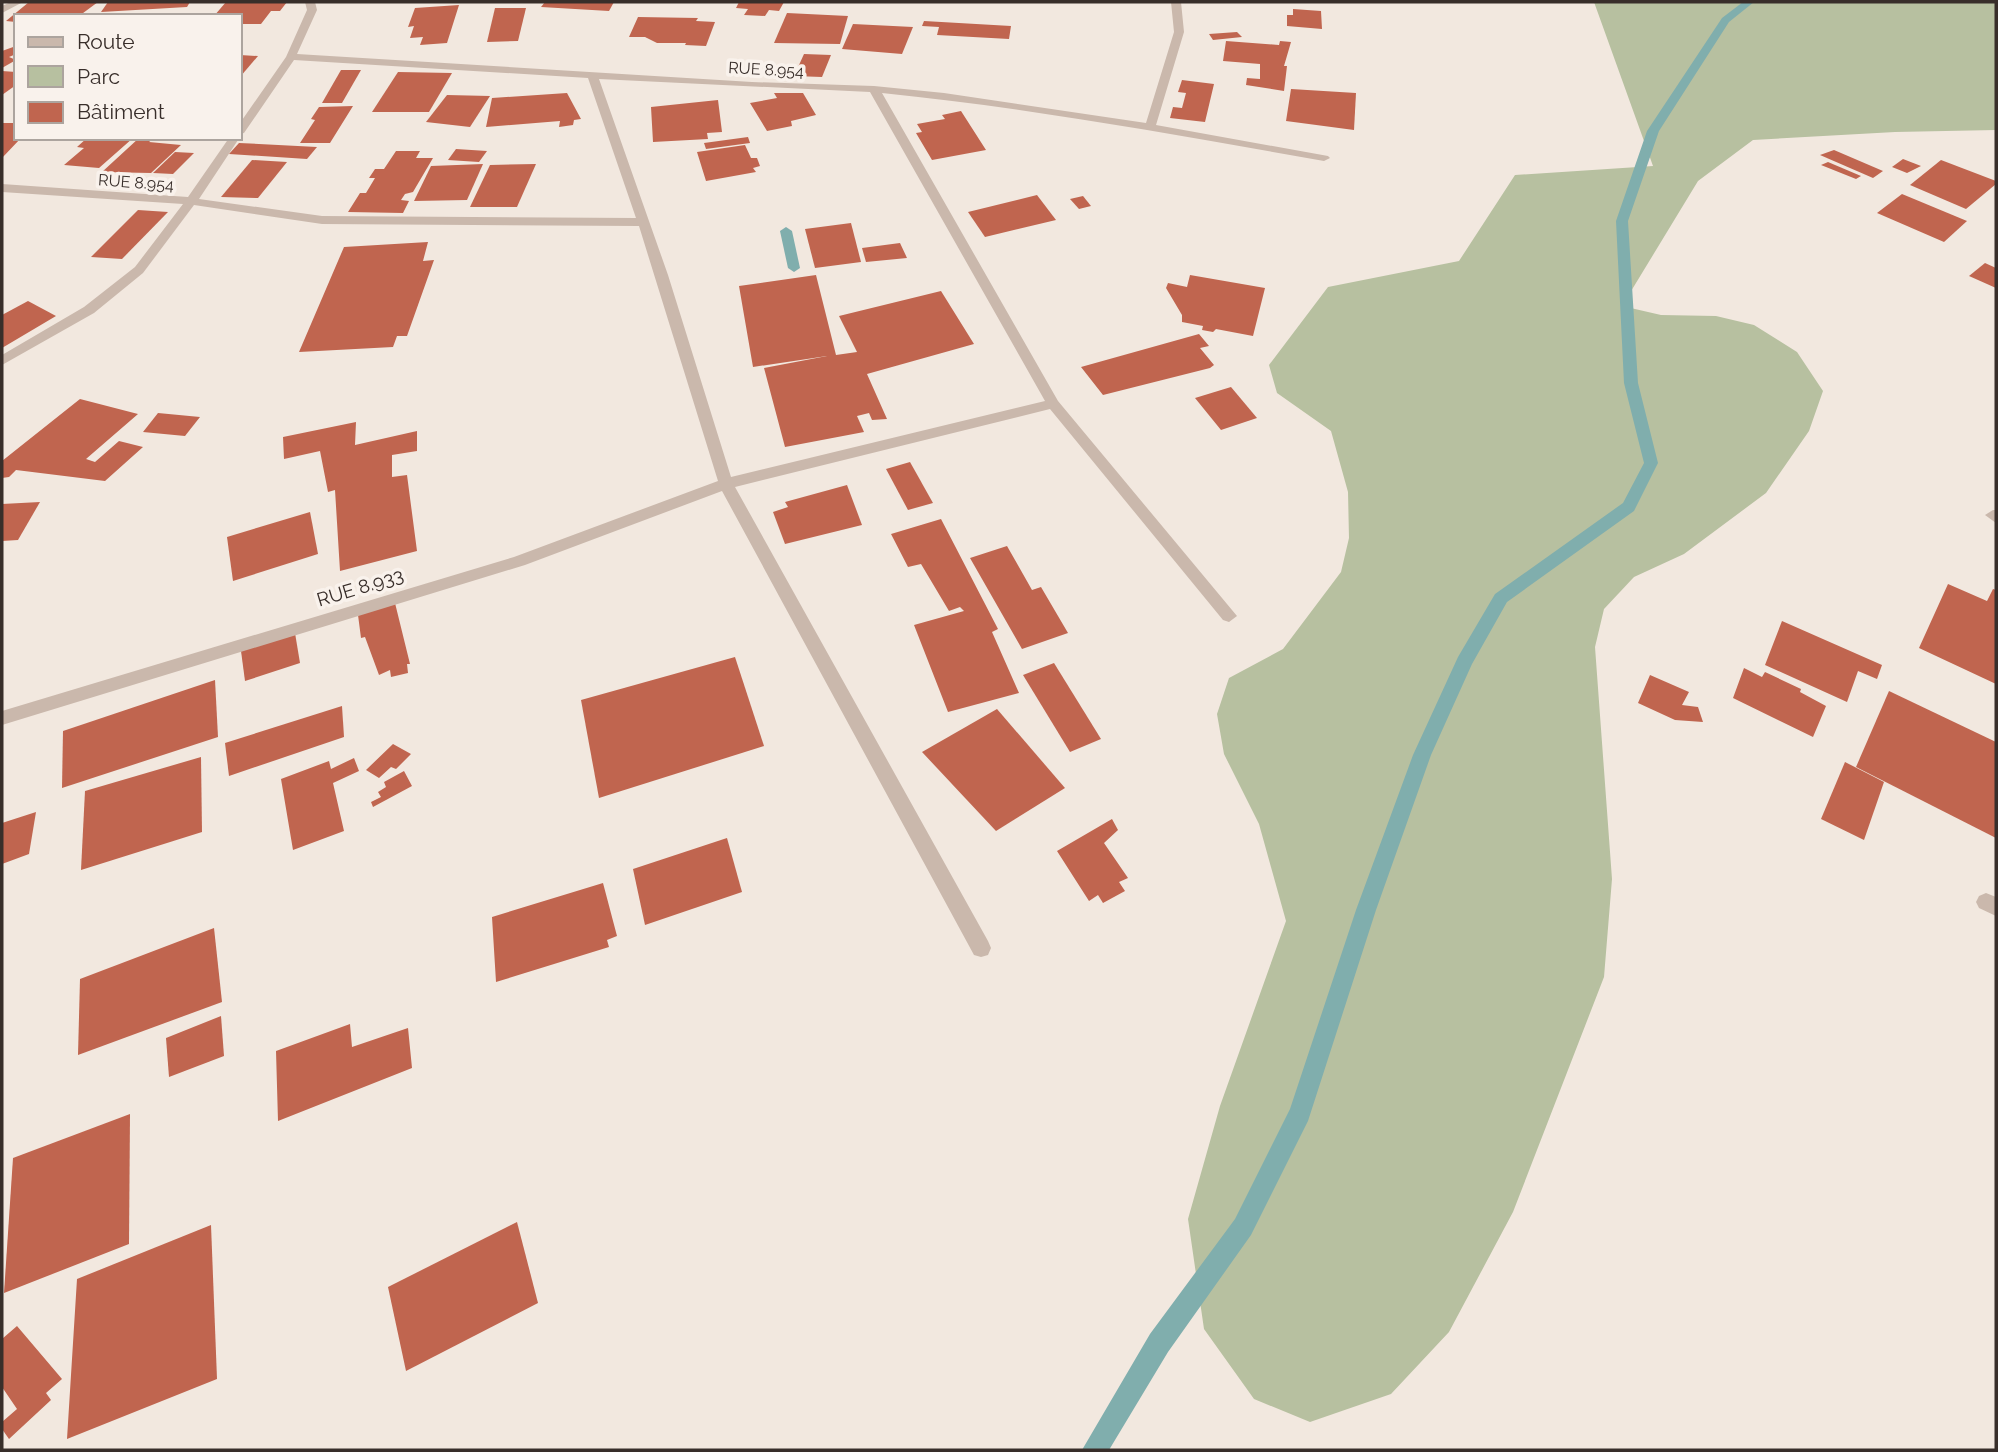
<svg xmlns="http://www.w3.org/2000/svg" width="1998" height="1452" font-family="Raleway,sans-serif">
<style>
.green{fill:#b7c0a0}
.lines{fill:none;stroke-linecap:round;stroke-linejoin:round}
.stream{fill:#80aead;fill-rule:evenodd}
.building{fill:#c0654f}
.minor{fill:#cab8ac;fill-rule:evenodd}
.labels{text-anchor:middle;stroke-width:7;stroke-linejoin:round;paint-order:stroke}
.far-street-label{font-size:16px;fill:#382e2a;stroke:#f9f2ec}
.street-label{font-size:19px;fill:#382e2a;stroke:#f9f2ec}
</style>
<rect width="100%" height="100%" fill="#f2e8df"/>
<!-- green -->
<path class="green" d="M 1594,2 L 1996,2 L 1996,130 L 1895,132 L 1753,140 L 1698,181 L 1622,306 L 1661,315 L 1716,316 L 1754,325 L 1797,352 L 1823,391 L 1809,431 L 1766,493 L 1684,554 L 1634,577 L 1604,609 L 1595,647 L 1612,879 L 1604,977 L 1513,1212 L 1449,1332 L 1391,1394 L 1310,1422 L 1254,1399 L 1204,1329 L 1188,1219 L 1220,1106 L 1286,921 L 1259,824 L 1224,754 L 1217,714 L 1229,678 L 1283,649 L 1341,572 L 1349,538 L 1348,492 L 1331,431 L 1277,393 L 1269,365 L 1328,287 L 1459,261 L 1515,175 L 1653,166 Z"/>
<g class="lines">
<!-- stream -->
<g class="stream">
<path d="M 1743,2 L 1754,2 L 1729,22 L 1659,131 L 1628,221 L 1638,383 L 1658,463 L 1634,511 L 1507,602 L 1472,664 L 1431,755 L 1376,910 L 1308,1121 L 1251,1235 L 1168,1352 L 1109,1450 L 1082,1450 L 1150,1334 L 1235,1219 L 1290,1109 L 1356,910 L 1413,755 L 1458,657 L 1495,594 L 1623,503 L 1644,463 L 1624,383 L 1616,221 L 1647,131 L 1722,18 Z"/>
<path d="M 786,227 L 792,231 L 800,268 L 794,272 L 788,268 L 780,231 Z"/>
</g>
</g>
<!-- building -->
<g class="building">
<path d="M 29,2 L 98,2 L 79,16 L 16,16 L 16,22 L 6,21 Z"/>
<path d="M 108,2 L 190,2 L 187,7 L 101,12 Z"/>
<path d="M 226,2 L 287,2 L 280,11 L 271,11 L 261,24 L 240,24 L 240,16 L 214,16 Z"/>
<path d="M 545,2 L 614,2 L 609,11 L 541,7 Z"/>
<path d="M 739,2 L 784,2 L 779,11 L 769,10 L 765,16 L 744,15 L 748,9 L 736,8 Z"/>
<path d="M 459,5 L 447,43 L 420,45 L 423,37 L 410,38 L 414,26 L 408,27 L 415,8 Z"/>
<path d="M 495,8 L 526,8 L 518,41 L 487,42 Z"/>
<path d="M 1293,9 L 1321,11 L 1322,29 L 1287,26 L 1287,15 L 1293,15 Z"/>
<path d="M 787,13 L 848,16 L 840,44 L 774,43 Z"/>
<path d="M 638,17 L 698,18 L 696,21 L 715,22 L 706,46 L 685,45 L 686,43 L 657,43 L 645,37 L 629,37 Z"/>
<path d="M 924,21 L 1011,26 L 1009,39 L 937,35 L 939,27 L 922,26 Z"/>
<path d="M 853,24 L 913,27 L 902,54 L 842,49 Z"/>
<path d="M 1237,32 L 1242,37 L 1213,40 L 1209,34 Z"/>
<path d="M 1226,41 L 1279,45 L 1280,41 L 1291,42 L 1284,66 L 1287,66 L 1284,91 L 1246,85 L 1247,78 L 1260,79 L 1260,64 L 1223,61 Z"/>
<path d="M 16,46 L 16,54 L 9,57 L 16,60 L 2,68 L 2,51 Z"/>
<path d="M 804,54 L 831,55 L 822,77 L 794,76 Z"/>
<path d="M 240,55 L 258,56 L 240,77 Z"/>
<path d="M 341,70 L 361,70 L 342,103 L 322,103 Z"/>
<path d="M 2,71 L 16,72 L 16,85 L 2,95 Z"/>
<path d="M 398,72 L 452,73 L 429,112 L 372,112 Z"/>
<path d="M 1182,80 L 1214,84 L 1205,122 L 1170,118 L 1173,107 L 1182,108 L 1186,93 L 1178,92 Z"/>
<path d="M 1291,89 L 1356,93 L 1354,130 L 1286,121 Z"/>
<path d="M 567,93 L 581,119 L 574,120 L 573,125 L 559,127 L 560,121 L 486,127 L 492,98 Z"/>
<path d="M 774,93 L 803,93 L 816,115 L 791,121 L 792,126 L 767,131 L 750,103 L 777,98 Z"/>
<path d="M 447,95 L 490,96 L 470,127 L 426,122 Z"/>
<path d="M 718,100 L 722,132 L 707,133 L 708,139 L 653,142 L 651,107 Z"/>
<path d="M 353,106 L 330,143 L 300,143 L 315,120 L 311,119 L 319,107 Z"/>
<path d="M 961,111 L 986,150 L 932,160 L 916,133 L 922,132 L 917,124 L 945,119 L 942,115 Z"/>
<path d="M 2,123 L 16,123 L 16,138 L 21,138 L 2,158 Z"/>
<path d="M 748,137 L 750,143 L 706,149 L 704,143 Z"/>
<path d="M 87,138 L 133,138 L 99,168 L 64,165 L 84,148 L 77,147 Z"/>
<path d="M 139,138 L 153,139 L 149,142 L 181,145 L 151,173 L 102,172 Z"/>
<path d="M 239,143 L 317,147 L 307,159 L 229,154 Z"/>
<path d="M 745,145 L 751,158 L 757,158 L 760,166 L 753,168 L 756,172 L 706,181 L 697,152 Z"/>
<path d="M 456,149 L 487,151 L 479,162 L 448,160 Z"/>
<path d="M 1834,150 L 1883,171 L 1873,178 L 1820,155 Z"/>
<path d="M 396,151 L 420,151 L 416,158 L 433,158 L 413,192 L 405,194 L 401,200 L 409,201 L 403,213 L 348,212 L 360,193 L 366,193 L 375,178 L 369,178 L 375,169 L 384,169 Z"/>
<path d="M 175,152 L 194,153 L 173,174 L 153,173 Z"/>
<path d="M 1903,159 L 1921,166 L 1907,173 L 1892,167 Z"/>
<path d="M 252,160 L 287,162 L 258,198 L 221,197 Z"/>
<path d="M 1941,160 L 1996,181 L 1996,184 L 1966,209 L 1910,185 Z"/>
<path d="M 1828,162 L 1861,176 L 1856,179 L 1821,165 Z"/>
<path d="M 483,164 L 467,200 L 414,201 L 431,166 Z"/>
<path d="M 536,164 L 517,207 L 470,207 L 490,165 Z"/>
<path d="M 1902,194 L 1967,221 L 1944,242 L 1877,213 Z"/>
<path d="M 1037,195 L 1056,220 L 985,237 L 968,212 Z"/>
<path d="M 1083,196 L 1091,206 L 1079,209 L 1070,199 Z"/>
<path d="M 138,210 L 168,212 L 122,259 L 91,257 Z"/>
<path d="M 851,223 L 861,262 L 815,268 L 805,229 Z"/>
<path d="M 428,242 L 423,261 L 434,260 L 407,336 L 397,336 L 393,347 L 299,352 L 344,247 Z"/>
<path d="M 900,243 L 907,258 L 866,262 L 862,248 Z"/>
<path d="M 1985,263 L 1996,268 L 1996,288 L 1969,276 Z"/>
<path d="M 816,275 L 836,355 L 857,352 L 839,316 L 941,291 L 974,344 L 867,374 L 887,419 L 872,420 L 869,413 L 857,416 L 864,432 L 785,447 L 764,368 L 827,356 L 753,367 L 739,286 Z"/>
<path d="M 1190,275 L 1265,288 L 1253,336 L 1216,329 L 1213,332 L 1202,330 L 1203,326 L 1182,322 L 1182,315 L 1166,288 L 1168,283 L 1187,287 Z"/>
<path d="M 28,301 L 56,316 L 2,348 L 2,315 Z"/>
<path d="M 1199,334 L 1209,346 L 1200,348 L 1214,365 L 1210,368 L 1103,395 L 1081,367 Z"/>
<path d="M 1231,387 L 1257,418 L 1221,430 L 1195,398 Z"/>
<path d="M 80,399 L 138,414 L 86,459 L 95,462 L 119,441 L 143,447 L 105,481 L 16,470 L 9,477 L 2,478 L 2,461 Z"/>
<path d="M 158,413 L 200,417 L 185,436 L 143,432 Z"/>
<path d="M 356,422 L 355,445 L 417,431 L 417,451 L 392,455 L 392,477 L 407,475 L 417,551 L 340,571 L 335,490 L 328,492 L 320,451 L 284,459 L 283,437 Z"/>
<path d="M 910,462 L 933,503 L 908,510 L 886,469 Z"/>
<path d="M 847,485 L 862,525 L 785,544 L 773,512 L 788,507 L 785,502 Z"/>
<path d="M 40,502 L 18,540 L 2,541 L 2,504 Z"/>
<path d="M 310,512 L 318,554 L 233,581 L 227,537 Z"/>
<path d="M 941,519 L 998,629 L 992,632 L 1019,693 L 948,712 L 914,625 L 964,611 L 960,607 L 949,611 L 921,564 L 908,567 L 891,534 Z"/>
<path d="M 1007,546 L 1032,590 L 1041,587 L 1068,633 L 1022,649 L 970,558 Z"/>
<path d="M 1948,584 L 1987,601 L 1993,589 L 1996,590 L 1996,684 L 1919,648 Z"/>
<path d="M 395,603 L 410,664 L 407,664 L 408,673 L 391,677 L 390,670 L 379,675 L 365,637 L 361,638 L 358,615 Z"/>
<path d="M 1782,621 L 1882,665 L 1877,679 L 1858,671 L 1847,702 L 1765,665 Z"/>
<path d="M 295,633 L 300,663 L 245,681 L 241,651 Z"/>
<path d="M 735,657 L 764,746 L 599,798 L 581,700 Z"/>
<path d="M 1054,663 L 1101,739 L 1070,752 L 1023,675 Z"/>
<path d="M 1744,668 L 1762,677 L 1765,672 L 1801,689 L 1800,692 L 1826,706 L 1813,737 L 1733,698 Z"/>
<path d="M 1650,675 L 1689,692 L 1682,705 L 1698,707 L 1703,722 L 1675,720 L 1638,703 Z"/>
<path d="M 215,680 L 218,737 L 62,788 L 63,731 Z"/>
<path d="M 1889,691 L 1996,742 L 1996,838 L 1856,767 Z"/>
<path d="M 342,706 L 344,737 L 229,776 L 225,743 Z"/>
<path d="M 997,709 L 1065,788 L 996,831 L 922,752 Z"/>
<path d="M 393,744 L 411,754 L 396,769 L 391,767 L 379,778 L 366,770 Z"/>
<path d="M 201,757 L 202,832 L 81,870 L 85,791 Z"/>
<path d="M 354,758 L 359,771 L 333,783 L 344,831 L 293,850 L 281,779 L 329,761 L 331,769 Z"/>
<path d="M 1845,762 L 1884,782 L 1864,840 L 1821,819 Z"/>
<path d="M 404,771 L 412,786 L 373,807 L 371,802 L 381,797 L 378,792 L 386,787 L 384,782 Z"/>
<path d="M 36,812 L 29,854 L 2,864 L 2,823 Z"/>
<path d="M 1112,819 L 1118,830 L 1104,843 L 1128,878 L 1119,882 L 1125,891 L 1103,903 L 1098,895 L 1089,901 L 1057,851 Z"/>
<path d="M 727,838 L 742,892 L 645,925 L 633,869 Z"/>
<path d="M 603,883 L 617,936 L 607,940 L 609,947 L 496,982 L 492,917 Z"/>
<path d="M 214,928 L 222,1002 L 78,1055 L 80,979 Z"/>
<path d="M 221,1016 L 224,1056 L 169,1077 L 166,1038 Z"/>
<path d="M 350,1024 L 352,1047 L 408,1028 L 412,1068 L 278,1121 L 276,1051 Z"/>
<path d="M 130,1114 L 129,1244 L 4,1293 L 13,1158 Z"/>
<path d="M 517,1222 L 538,1303 L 406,1371 L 388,1287 Z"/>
<path d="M 211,1225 L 217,1379 L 67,1439 L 77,1279 Z"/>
<path d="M 17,1326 L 62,1379 L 46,1393 L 51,1400 L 9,1439 L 2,1429 L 2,1422 L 17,1409 L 2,1387 L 2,1339 Z"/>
</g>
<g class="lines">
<!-- minor -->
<g class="minor">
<path d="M 11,2 L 23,2 L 2,13 L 2,6 Z"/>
<path d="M 305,2 L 315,2 L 317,10 L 297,54 L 752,82 L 874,86 L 944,93 L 1146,123 L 1174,32 L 1171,2 L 1181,2 L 1184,32 L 1156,125 L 1328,156 L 1330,158 L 1324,161 C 1177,135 1030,108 882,93 L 1058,401 L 1237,616 L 1229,622 L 1223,620 L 1050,409 L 735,487 L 988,941 L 991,948 L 988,955 L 981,957 L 974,955 L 722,491 L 525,565 L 2,725 L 2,711 L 514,557 L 718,481 L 639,226 L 322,224 L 194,205 L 143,273 L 94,313 L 2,365 L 2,355 L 84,307 L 135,267 L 183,204 L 2,192 L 2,184 L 188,197 L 229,138 L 240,137 L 199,199 L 322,216 L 636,218 L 588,78 L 294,60 L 244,133 L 240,134 L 240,123 L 286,57 L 307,10 ZM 599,79 L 870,92 L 1045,401 L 731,477 L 668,275 Z"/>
<path d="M 1993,510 L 1996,510 L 1996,523 L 1985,515 Z"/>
<path d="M 1986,893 L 1996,897 L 1996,916 L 1979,908 L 1976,902 L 1979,896 Z"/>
</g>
</g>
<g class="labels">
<!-- far-street labels -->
<g class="far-street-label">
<text transform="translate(766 69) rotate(3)" y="6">RUE 8.954</text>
<text transform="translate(136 182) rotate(4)" y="6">RUE 8.954</text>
</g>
<!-- street labels -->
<g class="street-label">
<text transform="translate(360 587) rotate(-17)" y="7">RUE 8.933</text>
</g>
</g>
<!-- border -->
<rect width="1998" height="1452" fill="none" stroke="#382e2a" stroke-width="7"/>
<!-- legend -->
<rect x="14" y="14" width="228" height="126" fill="#f9f2ec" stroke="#aca49e" stroke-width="2"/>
<rect x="28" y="37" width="35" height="10" fill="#cab8ac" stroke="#aca49e" stroke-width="2"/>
<text x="77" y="49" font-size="21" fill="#382e2a">Route</text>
<rect x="28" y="66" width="35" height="21" fill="#b7c0a0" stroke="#aca49e" stroke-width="2"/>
<text x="77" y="84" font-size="21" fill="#382e2a">Parc</text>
<rect x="28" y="102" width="35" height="21" fill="#c0654f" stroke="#aca49e" stroke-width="2"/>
<text x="77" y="119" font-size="21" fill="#382e2a">Bâtiment</text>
</svg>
